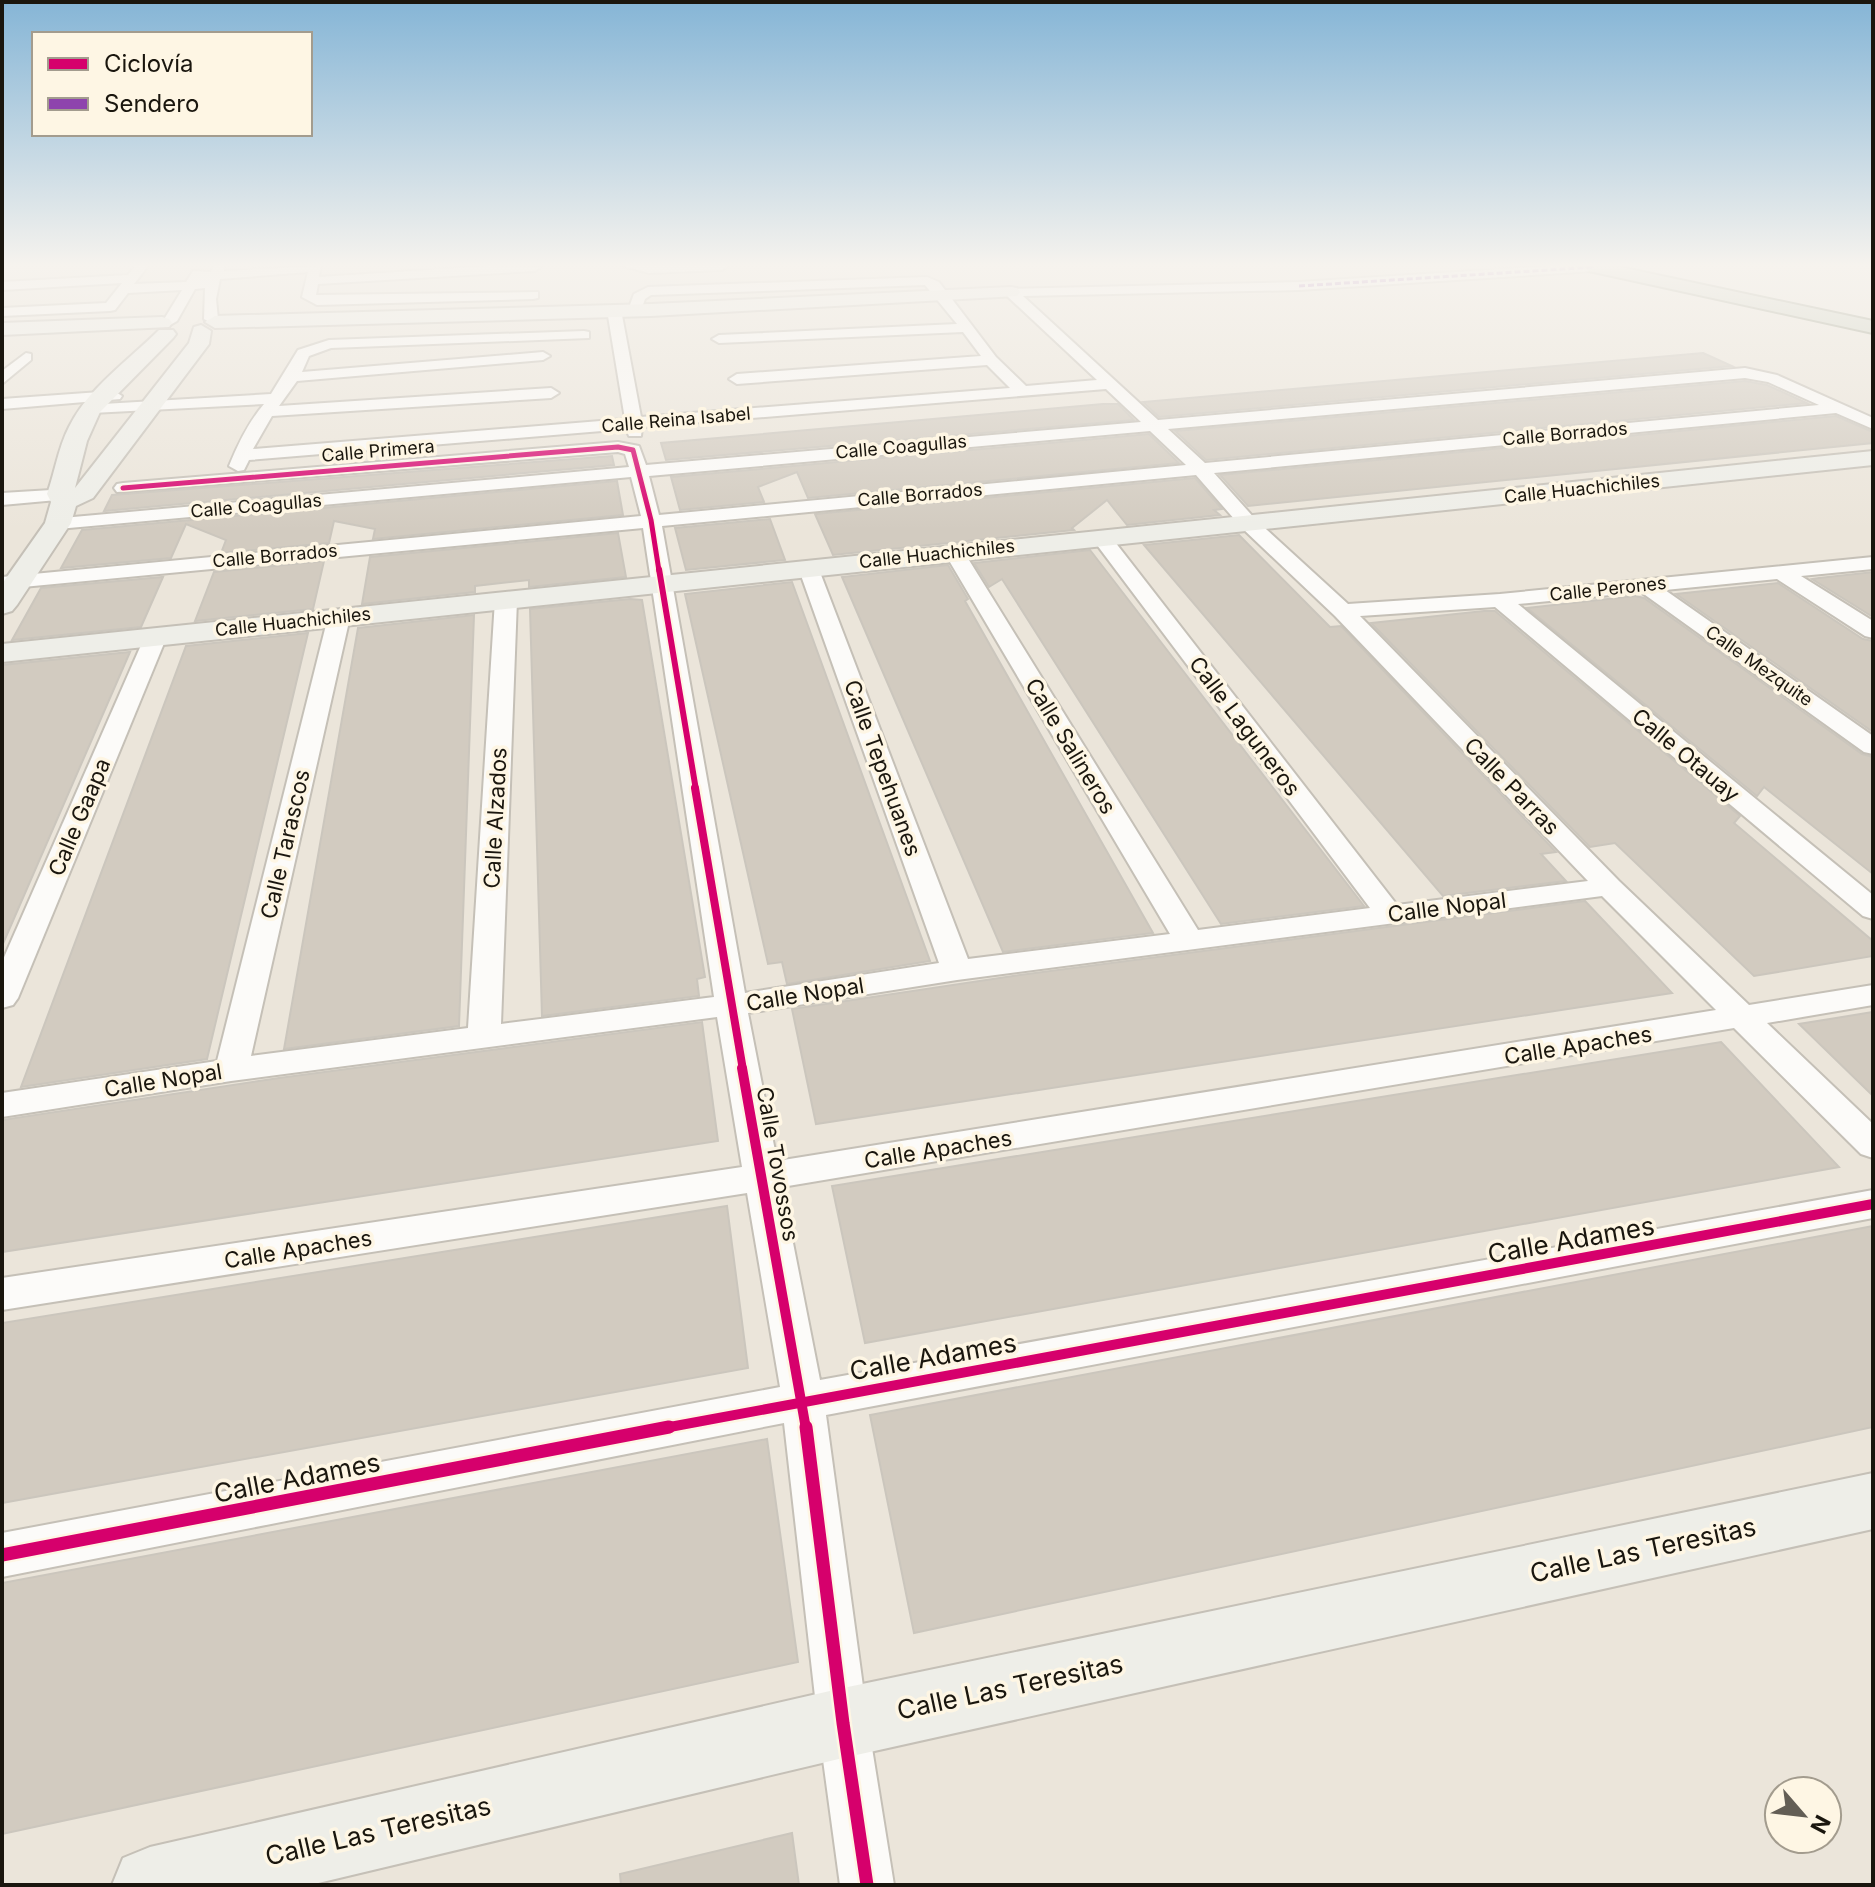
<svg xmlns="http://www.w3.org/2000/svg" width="1875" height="1887" font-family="Inter,sans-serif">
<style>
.building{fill:#d2cbc0;stroke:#cbc6bd;stroke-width:2}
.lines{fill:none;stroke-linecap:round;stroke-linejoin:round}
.street-casing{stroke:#c5c0b7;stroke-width:4}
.secondary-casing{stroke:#c5c0b7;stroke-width:4}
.highway-casing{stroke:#969984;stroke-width:4}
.street{fill:#fcfbf9;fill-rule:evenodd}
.secondary{fill:#eeeee8;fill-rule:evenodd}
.highway{fill:#cbd0c0;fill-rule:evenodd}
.quiet{stroke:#8e44ad;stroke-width:3;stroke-dasharray:6 3;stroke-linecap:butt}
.cycleway-far4-casing{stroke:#fef6e4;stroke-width:8}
.cycleway-far3-casing{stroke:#fef6e4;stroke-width:10}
.cycleway-far2-casing{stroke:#fef6e4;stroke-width:13}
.cycleway-far1-casing{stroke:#fef6e4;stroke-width:15}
.cycleway-casing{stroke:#fef6e4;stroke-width:18}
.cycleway-far4{stroke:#d6006c;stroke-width:5}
.cycleway-far3{stroke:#d6006c;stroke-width:6}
.cycleway-far2{stroke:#d6006c;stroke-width:8}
.cycleway-far1{stroke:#d6006c;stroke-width:10}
.cycleway{stroke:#d6006c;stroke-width:13}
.labels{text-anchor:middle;stroke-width:7;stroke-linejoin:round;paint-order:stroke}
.far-street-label{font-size:18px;fill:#1a160e;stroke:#fef6e4}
.street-label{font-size:22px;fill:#1a160e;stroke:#fef6e4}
.near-street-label{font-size:26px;fill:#1a160e;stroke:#fef6e4}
</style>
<rect width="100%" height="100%" fill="#ebe5da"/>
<!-- building -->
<g class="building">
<path d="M 1703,353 L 1732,366 L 1159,417 L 1143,402 Z"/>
<path d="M 1745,381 L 1767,385 L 1807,403 L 1206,460 L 1175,431 Z"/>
<path d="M 1103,404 L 1118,404 L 1134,420 L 666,460 L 661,443 Z"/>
<path d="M 1836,416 L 1873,432 L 1873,443 L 1248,506 L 1220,475 Z"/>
<path d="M 1149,434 L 1179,463 L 808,498 L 797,472 L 758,487 L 764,502 L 680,510 L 671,477 Z"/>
<path d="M 612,456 L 614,465 L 104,511 L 112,495 Z"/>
<path d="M 1195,478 L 1222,509 L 1214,510 L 1220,515 L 1127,525 L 1107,500 L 1072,528 L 1074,530 L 833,555 L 815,514 Z"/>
<path d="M 617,481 L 623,515 L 373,539 L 375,529 L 334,521 L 329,543 L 221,553 L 226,540 L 186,524 L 171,558 L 61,568 L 82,530 Z"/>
<path d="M 770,519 L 785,560 L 686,570 L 675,528 Z"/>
<path d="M 618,533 L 626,577 L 529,587 L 529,580 L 475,586 L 475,592 L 362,604 L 370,557 Z"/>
<path d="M 1239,535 L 1330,627 L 1341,626 L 1556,852 L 1541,854 L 1566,881 L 1443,896 L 1144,545 Z"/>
<path d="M 1090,550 L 1364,906 L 1221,924 L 1002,579 L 989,587 L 974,563 Z"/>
<path d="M 324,561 L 313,609 L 195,621 L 214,572 Z"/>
<path d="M 948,565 L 968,599 L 965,601 L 1153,933 L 1003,952 L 842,577 Z"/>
<path d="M 1873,572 L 1873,617 L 1812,579 L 1819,578 Z"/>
<path d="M 163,577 L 141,627 L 12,640 L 41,588 Z"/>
<path d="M 792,582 L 930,961 L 787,984 L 782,962 L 768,964 L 685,594 Z"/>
<path d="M 1778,583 L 1863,639 L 1873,641 L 1873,732 L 1676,594 Z"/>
<path d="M 1635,596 L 1644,598 L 1862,754 L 1873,757 L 1873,874 L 1764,787 L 1757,796 L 1527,608 Z"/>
<path d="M 630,599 L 642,600 L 705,977 L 697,979 L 699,996 L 542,1016 L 530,609 Z"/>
<path d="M 1484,611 L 1495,611 L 1740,816 L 1734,823 L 1873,941 L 1873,956 L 1754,976 L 1615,843 L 1590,847 L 1371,623 Z"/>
<path d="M 474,615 L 459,1026 L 284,1049 L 358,628 Z"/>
<path d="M 308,633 L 207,1059 L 21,1087 L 186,646 Z"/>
<path d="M 130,652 L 2,946 L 2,665 Z"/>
<path d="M 1585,901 L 1672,993 L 816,1124 L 792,1009 L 1013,976 Z"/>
<path d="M 1873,1012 L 1873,1096 L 1799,1024 Z"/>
<path d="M 702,1022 L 718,1141 L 2,1252 L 2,1120 L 279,1078 Z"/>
<path d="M 1721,1042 L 1839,1167 L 865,1343 L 832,1186 Z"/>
<path d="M 727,1206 L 748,1368 L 2,1503 L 2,1323 Z"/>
<path d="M 1873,1226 L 1873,1427 L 914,1633 L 870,1415 Z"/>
<path d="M 767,1439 L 798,1662 L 2,1834 L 2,1583 Z"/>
<path d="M 792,1833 L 799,1885 L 621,1885 L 620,1874 Z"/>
</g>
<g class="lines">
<defs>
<g id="street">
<path d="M 135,266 L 148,266 L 134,284 L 186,282 L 193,271 L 211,272 L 214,266 L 224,266 L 224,271 L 321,266 L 319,277 L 490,266 L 541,267 L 535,271 L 318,284 L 316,295 L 538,292 L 538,298 L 533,299 L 317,305 L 302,297 L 308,272 L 220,279 L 216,299 L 218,319 L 211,323 L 204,319 L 205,288 L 195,289 L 177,321 L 170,325 L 163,321 L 182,290 L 128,293 L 115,310 L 110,311 L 2,316 L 2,308 L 106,303 L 122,283 L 2,290 L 2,282 L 128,275 Z"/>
<path d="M 623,266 L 728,266 L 722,270 L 649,273 Z"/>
<path d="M 1550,266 L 1600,267 L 1594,271 L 1299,290 L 1023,296 L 1158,420 L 1745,368 L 1777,375 L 1873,418 L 1873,429 L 1836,413 L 1214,473 L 1256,520 L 1348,604 L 1500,594 L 1873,557 L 1873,569 L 1801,576 L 1873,621 L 1873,638 L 1865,636 L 1777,579 L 1665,590 L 1873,736 L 1873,754 L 1864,752 L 1641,592 L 1518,604 L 1873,895 L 1873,919 L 1863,916 L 1495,607 L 1360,616 L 1619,881 L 1749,1005 L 1873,985 L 1873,1005 L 1767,1023 L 1873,1124 L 1873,1158 L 1861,1154 L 1734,1028 L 782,1187 L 820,1380 L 1873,1190 L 1873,1218 L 826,1415 L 868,1723 L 894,1885 L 840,1885 L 818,1723 L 784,1423 L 2,1577 L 2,1533 L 780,1387 L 747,1193 L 2,1310 L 2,1278 L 742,1167 L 717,1017 L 231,1081 L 2,1117 L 2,1093 L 217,1061 L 328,617 L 339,611 L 350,617 L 251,1056 L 468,1028 L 495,600 L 506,594 L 517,600 L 501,1024 L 714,997 L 643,528 L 2,589 L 2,577 L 641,516 L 631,477 L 58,529 L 48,523 L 51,519 L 629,467 L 625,454 L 618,452 L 117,492 L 114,488 L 117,484 L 123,483 L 618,442 L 639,446 L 646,465 L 1141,422 L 1106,389 L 642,427 L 641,436 L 629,436 L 626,429 L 249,460 L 244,470 L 238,471 L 229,466 C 238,444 248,423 264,404 L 92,413 L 86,411 L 86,405 L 271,394 L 298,350 L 329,340 L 584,331 L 589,332 L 589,338 L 331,348 L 309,356 L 302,372 L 543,352 L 550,356 L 543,360 L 297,381 L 279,406 L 551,388 L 559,393 L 551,398 L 272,416 L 253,449 L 625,419 L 607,310 L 614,306 L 621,310 L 641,417 L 1010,388 L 987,365 L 737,384 L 729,379 L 737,374 L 981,356 L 963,332 L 719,343 L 712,339 L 719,335 L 957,324 L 925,285 L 651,295 L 645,299 L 639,316 L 627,313 L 634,294 L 648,287 L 927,277 L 939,282 L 996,357 L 1026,386 L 1097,380 L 1006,295 L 1006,289 L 1299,282 ZM 1745,378 L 1768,382 L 1819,405 L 1205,463 L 1168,429 ZM 1150,431 L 1186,465 L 659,515 L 649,476 ZM 1196,475 L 1242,528 L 1335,616 L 1588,881 L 1397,905 L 1108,533 L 1094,533 L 1091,537 L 1094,541 L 1370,908 L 1198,930 L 964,552 L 954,546 L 944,552 L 1170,934 L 968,959 L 818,567 L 808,561 L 798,567 L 939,963 L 745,993 L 662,526 ZM 1602,896 L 1716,1010 L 777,1161 L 748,1013 L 957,980 Z"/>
<path d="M 26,353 L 31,354 L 31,360 L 2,384 L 2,371 Z"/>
<path d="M 114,391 L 122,396 L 120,399 L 2,409 L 2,399 Z"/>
<path d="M 84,488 L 90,489 L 93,493 L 90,497 L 2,505 L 2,493 Z"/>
<path d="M 156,629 L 167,636 L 18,998 L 13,1005 L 2,1008 L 2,962 L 145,636 Z"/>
</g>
<g id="secondary">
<path d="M 1011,287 L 1017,288 L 1020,292 L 1017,296 L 651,316 L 215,328 L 205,322 L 215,316 L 651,304 Z"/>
<path d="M 162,317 L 169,319 L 172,323 L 169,327 L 2,335 L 2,323 Z"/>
<path d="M 201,325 L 211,331 L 209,344 L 93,498 L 76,506 L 71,523 L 17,605 L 12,611 L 2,614 L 2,584 L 45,523 L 51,502 L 47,494 C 55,472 58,448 69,427 C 89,387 128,361 159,330 L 173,330 L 176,334 L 173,338 L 100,412 L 87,441 L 75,488 L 189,343 L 194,327 Z"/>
<path d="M 1873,451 L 1873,465 L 2,662 L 2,644 Z"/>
<path d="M 1873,1473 L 1873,1529 L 843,1758 L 310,1885 L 112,1885 L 123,1858 L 150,1847 L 843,1688 Z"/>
</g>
<path id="highway" d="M 1580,266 L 1615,266 L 1873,321 L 1873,333 L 1589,271 Z"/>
</defs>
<!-- street casing -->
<use href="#street" class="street-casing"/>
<!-- secondary casing -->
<use href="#secondary" class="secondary-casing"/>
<!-- highway casing -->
<use href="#highway" class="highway-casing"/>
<!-- street -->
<use href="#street" class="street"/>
<!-- secondary -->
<use href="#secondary" class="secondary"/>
<!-- highway -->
<use href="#highway" class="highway"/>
<!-- quiet -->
<path class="quiet" d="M 1299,286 L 1594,267"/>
<defs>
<path id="cycleway-far4" d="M 123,488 L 618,447 L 633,450 L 651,520 L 659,571"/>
<path id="cycleway-far3" d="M 659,569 L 696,790"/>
<path id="cycleway-far2" d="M 695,788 L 743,1070"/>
<g id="cycleway-far1">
<path d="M 742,1068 L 806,1429"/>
<path d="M 659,1429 L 1873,1204"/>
</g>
<g id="cycleway">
<path d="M 806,1427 L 843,1723 L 867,1885"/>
<path d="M 2,1555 L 669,1427"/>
</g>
</defs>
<!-- cycleway-far4 casing -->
<use href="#cycleway-far4" class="cycleway-far4-casing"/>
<!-- cycleway-far3 casing -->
<use href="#cycleway-far3" class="cycleway-far3-casing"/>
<!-- cycleway-far2 casing -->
<use href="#cycleway-far2" class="cycleway-far2-casing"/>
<!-- cycleway-far1 casing -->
<use href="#cycleway-far1" class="cycleway-far1-casing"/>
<!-- cycleway casing -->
<use href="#cycleway" class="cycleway-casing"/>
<!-- cycleway-far4 -->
<use href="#cycleway-far4" class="cycleway-far4"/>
<!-- cycleway-far3 -->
<use href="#cycleway-far3" class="cycleway-far3"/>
<!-- cycleway-far2 -->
<use href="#cycleway-far2" class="cycleway-far2"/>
<!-- cycleway-far1 -->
<use href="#cycleway-far1" class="cycleway-far1"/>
<!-- cycleway -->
<use href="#cycleway" class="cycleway"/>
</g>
<!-- sky -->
<linearGradient id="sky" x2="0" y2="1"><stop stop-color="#85b5d6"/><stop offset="0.5" stop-color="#f6f3ee"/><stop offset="1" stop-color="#f6f3ee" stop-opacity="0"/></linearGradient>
<rect width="1875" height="530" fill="url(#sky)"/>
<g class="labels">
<!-- far-street labels -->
<g class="far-street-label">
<text transform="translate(676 420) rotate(-5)" y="6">Calle Reina Isabel</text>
<text transform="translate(1565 434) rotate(-5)" y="6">Calle Borrados</text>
<text transform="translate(901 447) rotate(-5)" y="6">Calle Coagullas</text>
<text transform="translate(378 451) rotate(-5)" y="6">Calle Primera</text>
<text transform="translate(1582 489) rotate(-6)" y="6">Calle Huachichiles</text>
<text transform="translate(920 495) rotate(-5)" y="6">Calle Borrados</text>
<text transform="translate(256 506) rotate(-5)" y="6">Calle Coagullas</text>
<text transform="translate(937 554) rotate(-6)" y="6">Calle Huachichiles</text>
<text transform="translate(275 556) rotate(-5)" y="6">Calle Borrados</text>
<text transform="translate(1608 589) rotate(-6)" y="6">Calle Perones</text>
<text transform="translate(293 622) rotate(-6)" y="6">Calle Huachichiles</text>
<text transform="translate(1759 666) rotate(35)" y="6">Calle Mezquite</text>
</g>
<!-- street labels -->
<g class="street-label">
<text transform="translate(1245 726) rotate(53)" y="8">Calle Laguneros</text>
<text transform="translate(1071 746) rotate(59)" y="8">Calle Salineros</text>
<text transform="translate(1686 755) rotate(40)" y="8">Calle Otauay</text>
<text transform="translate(883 768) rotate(70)" y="8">Calle Tepehuanes</text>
<text transform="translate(1512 786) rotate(46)" y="8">Calle Parras</text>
<text transform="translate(79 817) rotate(-67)" y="8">Calle Gaapa</text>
<text transform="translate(495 818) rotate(-87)" y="8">Calle Alzados</text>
<text transform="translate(285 844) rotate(-77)" y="8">Calle Tarascos</text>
<text transform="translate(1447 907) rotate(-7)" y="8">Calle Nopal</text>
<text transform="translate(805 994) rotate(-9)" y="8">Calle Nopal</text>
<text transform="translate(1578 1045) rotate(-9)" y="8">Calle Apaches</text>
<text transform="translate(163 1080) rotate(-9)" y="8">Calle Nopal</text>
<text transform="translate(938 1149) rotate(-9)" y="8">Calle Apaches</text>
<text transform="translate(778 1164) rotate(80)" y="8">Calle Tovossos</text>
<text transform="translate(298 1249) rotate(-9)" y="8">Calle Apaches</text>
</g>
<!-- near-street labels -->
<g class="near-street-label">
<text transform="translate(1571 1240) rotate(-10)" y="9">Calle Adames</text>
<text transform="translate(933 1357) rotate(-10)" y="9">Calle Adames</text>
<text transform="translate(297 1478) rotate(-11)" y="9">Calle Adames</text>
<text transform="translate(1643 1550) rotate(-12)" y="9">Calle Las Teresitas</text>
<text transform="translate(1010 1687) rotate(-12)" y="9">Calle Las Teresitas</text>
<text transform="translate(378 1831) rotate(-13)" y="9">Calle Las Teresitas</text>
</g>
</g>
<!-- border -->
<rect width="1875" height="1887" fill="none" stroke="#1a160e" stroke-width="8"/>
<!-- legend -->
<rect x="32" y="32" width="280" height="104" fill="#fef6e4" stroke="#a39c8e" stroke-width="2"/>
<rect x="48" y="58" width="40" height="12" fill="#d6006c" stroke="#a39c8e" stroke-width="2"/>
<text x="104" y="72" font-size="24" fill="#1a160e">Ciclovía</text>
<rect x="48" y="98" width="40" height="12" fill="#8e44ad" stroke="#a39c8e" stroke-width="2"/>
<text x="104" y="112" font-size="24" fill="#1a160e">Sendero</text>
<!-- north arrow -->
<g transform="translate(1803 1815) rotate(118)"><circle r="38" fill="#fef6e4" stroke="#a39c8e" stroke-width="2"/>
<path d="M0-6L14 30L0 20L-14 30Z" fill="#635e55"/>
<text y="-12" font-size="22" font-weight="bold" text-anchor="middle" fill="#1a160e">N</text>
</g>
</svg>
